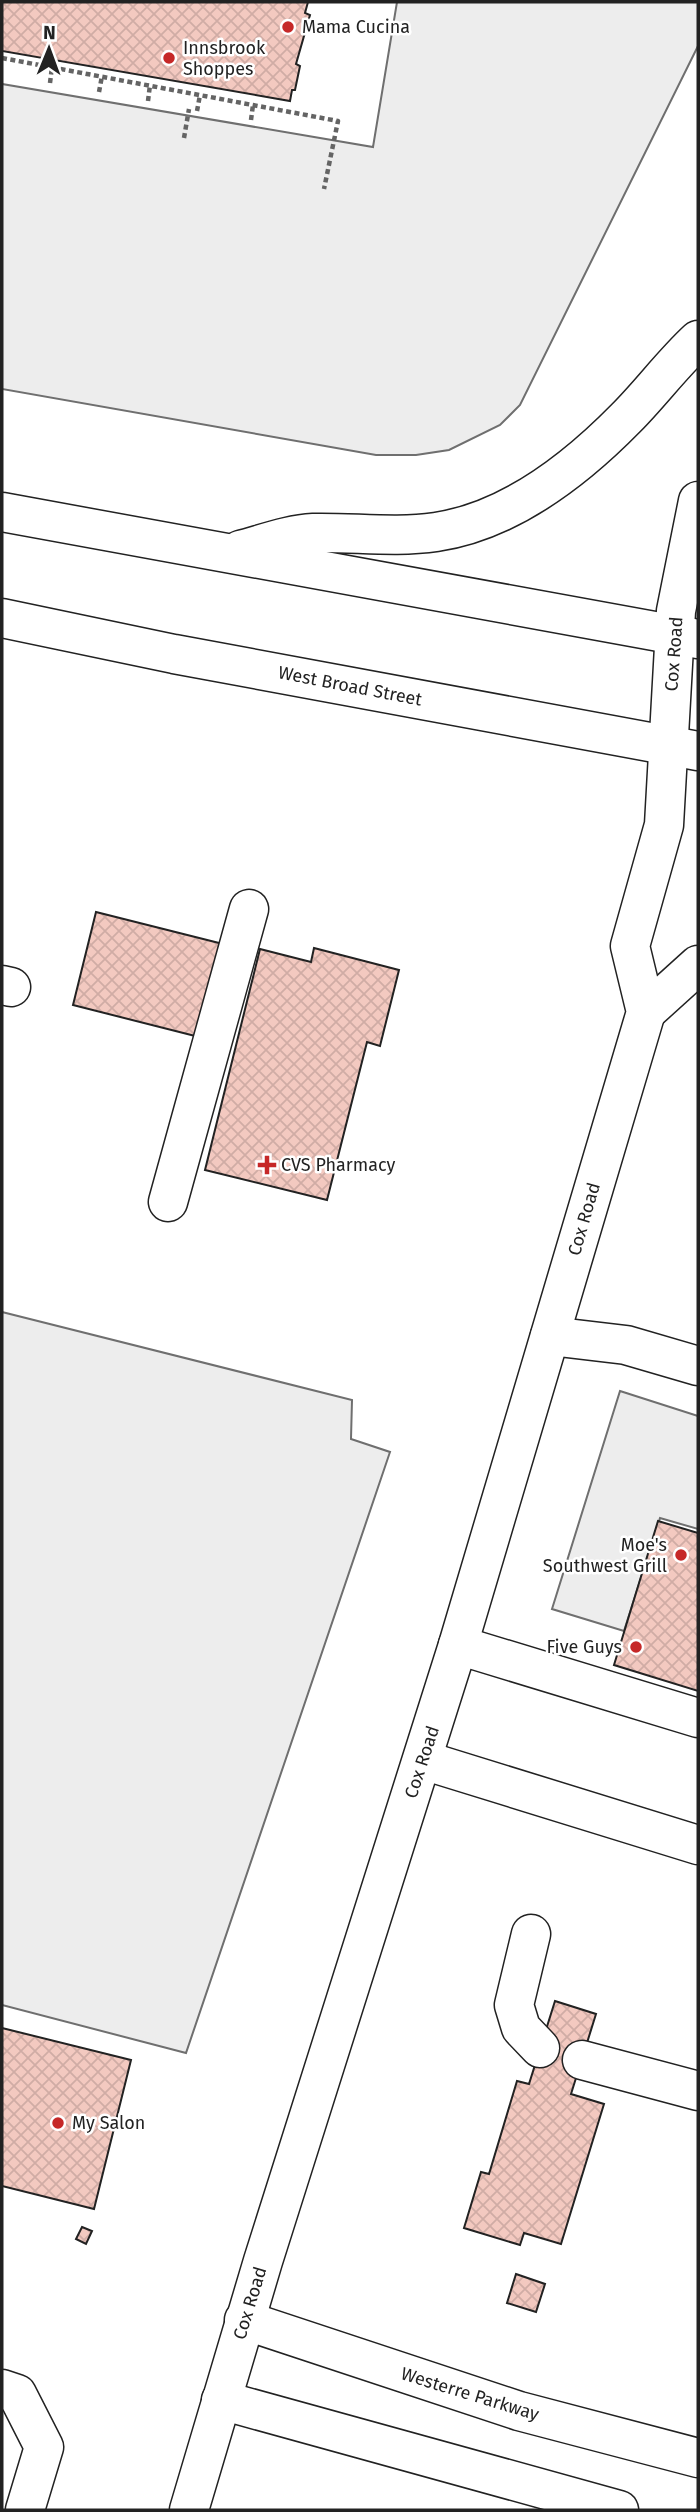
<svg xmlns="http://www.w3.org/2000/svg" width="700" height="2512" font-family="'Fira Sans',sans-serif">
<style>
.parking{fill:#ededed;stroke:#6f6f6f;stroke-width:2}
.building{fill:url(#building-cross-hatch);stroke:#222;stroke-width:2}
.lines{fill:none;stroke-linecap:round;stroke-linejoin:round}
.minor-casing{stroke:#222;stroke-width:41}
.major-casing{stroke:#222;stroke-width:41}
.path{stroke:#646464;stroke-width:4.5;stroke-dasharray:5 3.5;stroke-linecap:butt}
.minor{stroke:#fff;stroke-width:38}
.major{stroke:#fff;stroke-width:38}
.poi-dot{fill:#c62828;stroke:#fff;stroke-width:2.5}
.labels{text-anchor:middle;stroke-width:5;stroke-linejoin:round;paint-order:stroke}
.poi-label{font-size:18px;fill:#222;stroke:#fff;text-anchor:start}
.street-label{font-size:18px;fill:#222;stroke:#fff}
</style>
<defs>
<pattern id="building-cross-hatch" width="8" height="8" patternUnits="userSpaceOnUse" patternTransform="scale(1.75)"><rect width="8" height="8" fill="#f3c9c0"/><path d="M0 0l8 8M0 8l8-8" fill="none" stroke="#d0aca5"/></pattern>
</defs>
<rect width="100%" height="100%" fill="#fff"/>
<!-- parking -->
<g class="parking">
<path d="M 397,2 L 698,2 L 698,46 L 520,405 L 500,425 L 449,450 L 416,455 L 376,455 L 2,389 L 2,84 L 373,147 Z"/>
<path d="M 2,1312 L 352,1400 L 351,1439 L 390,1452 L 186,2053 L 2,2005 Z"/>
<path d="M 620,1391 L 698,1416 L 698,1529 L 660,1518 L 624,1631 L 552,1609 Z"/>
</g>
<!-- building -->
<g class="building">
<path d="M 2,2 L 308,2 L 305,13 L 310,15 L 296,64 L 300,66 L 295,90 L 292,90 L 290,101 L 2,51 Z"/>
<path d="M 96,912 L 231,946 L 207,1039 L 73,1005 Z"/>
<path d="M 314,948 L 399,970 L 380,1046 L 367,1042 L 327,1200 L 205,1170 L 260,949 L 311,962 Z"/>
<path d="M 658,1521 L 698,1533 L 698,1691 L 614,1665 Z"/>
<path d="M 555,2001 L 596,2014 L 571,2094 L 604,2104 L 561,2244 L 524,2233 L 520,2245 L 464,2228 L 481,2172 L 489,2174 L 517,2081 L 529,2084 Z"/>
<path d="M 2,2028 L 131,2060 L 94,2209 L 2,2186 Z"/>
<path d="M 82,2227 L 92,2231 L 86,2244 L 76,2239 Z"/>
<path d="M 516,2274 L 545,2284 L 536,2312 L 507,2303 Z"/>
</g>
<g class="lines">
<defs>
<g id="minor">
<path d="M 2,985 L 11,987"/>
<path d="M 168,1202 L 249,909"/>
<path d="M 550,1336 L 626,1345 L 698,1366"/>
<path d="M 458,1645 L 698,1718"/>
<path d="M 423,1760 L 698,1845"/>
<path d="M 531,1934 L 514,2005 L 521,2028 L 540,2048"/>
<path d="M 582,2060 L 698,2091"/>
<path d="M 244,2320 L 519,2411 L 698,2458"/>
<path d="M 2,2389 L 17,2394 L 44,2447 L 25,2510"/>
<path d="M 221,2400 L 619,2510"/>
</g>
<g id="major">
<path d="M 2,512 L 698,639"/>
<path d="M 240,550 C 263,544 290,534 313,533 C 354,532 395,538 436,532 C 510,521 575,470 626,418 C 651,393 672,364 698,340"/>
<path d="M 2,618 L 174,654 L 698,751"/>
<path d="M 646,1012 L 698,965"/>
<path d="M 189,2510 L 263,2261 L 458,1645 L 646,1012 L 630,946 L 664,825 L 676,611 L 698,501"/>
</g>
</defs>
<!-- minor casing -->
<use href="#minor" class="minor-casing"/>
<!-- major casing -->
<use href="#major" class="major-casing"/>
<!-- path -->
<g class="path">
<path d="M 2,58 L 338,121 L 324,189"/>
<path d="M 50,83 L 52,67"/>
<path d="M 99,92 L 102,76"/>
<path d="M 148,101 L 150,85"/>
<path d="M 197,111 L 200,95"/>
<path d="M 251,120 L 253,105"/>
<path d="M 184,138 L 189,109"/>
</g>
<!-- minor -->
<use href="#minor" class="minor"/>
<!-- major -->
<use href="#major" class="major"/>
</g>
<!-- markers -->
<g class="poi-dot">
<circle cx="288" cy="27" r="7"/>
<circle cx="169" cy="58" r="7"/>
<path d="M263.5 1154.5h7v7h7v7h-7v7h-7v-7h-7v-7h7z"/>
<circle cx="681" cy="1555" r="7"/>
<circle cx="636" cy="1647" r="7"/>
<circle cx="58" cy="2123" r="7"/>
</g>
<g class="labels">
<!-- poi labels -->
<g class="poi-label">
<text x="302" y="33">Mama Cucina</text>
<text x="183" y="54">Innsbrook<tspan x="183" dy="21">Shoppes</tspan></text>
<text x="281" y="1171">CVS Pharmacy</text>
<text x="667" y="1551" text-anchor="end">Moe's<tspan x="667" dy="21">Southwest Grill</tspan></text>
<text x="622" y="1653" text-anchor="end">Five Guys</text>
<text x="72" y="2129">My Salon</text>
</g>
<!-- street labels -->
<g class="street-label">
<text transform="translate(674 654) rotate(-86)" y="6">Cox Road</text>
<text transform="translate(350 686) rotate(11)" y="6">West Broad Street</text>
<text transform="translate(584 1219) rotate(-74)" y="6">Cox Road</text>
<text transform="translate(422 1762) rotate(-72)" y="6">Cox Road</text>
<text transform="translate(250 2303) rotate(-73)" y="6">Cox Road</text>
<text transform="translate(470 2394) rotate(17)" y="6">Westerre Parkway</text>
</g>
</g>
<!-- border -->
<rect width="700" height="2512" fill="none" stroke="#222222" stroke-width="7"/>
<!-- north arrow -->
<g transform="translate(49 49) rotate(1)" stroke="#ffffff" stroke-width="5" paint-order="stroke">
<path d="M0-5L12 26L0 18L-12 26Z" fill="#222222"/>
<text y="-10" font-size="19" font-weight="bold" text-anchor="middle" fill="#222222">N</text>
</g>
</svg>
